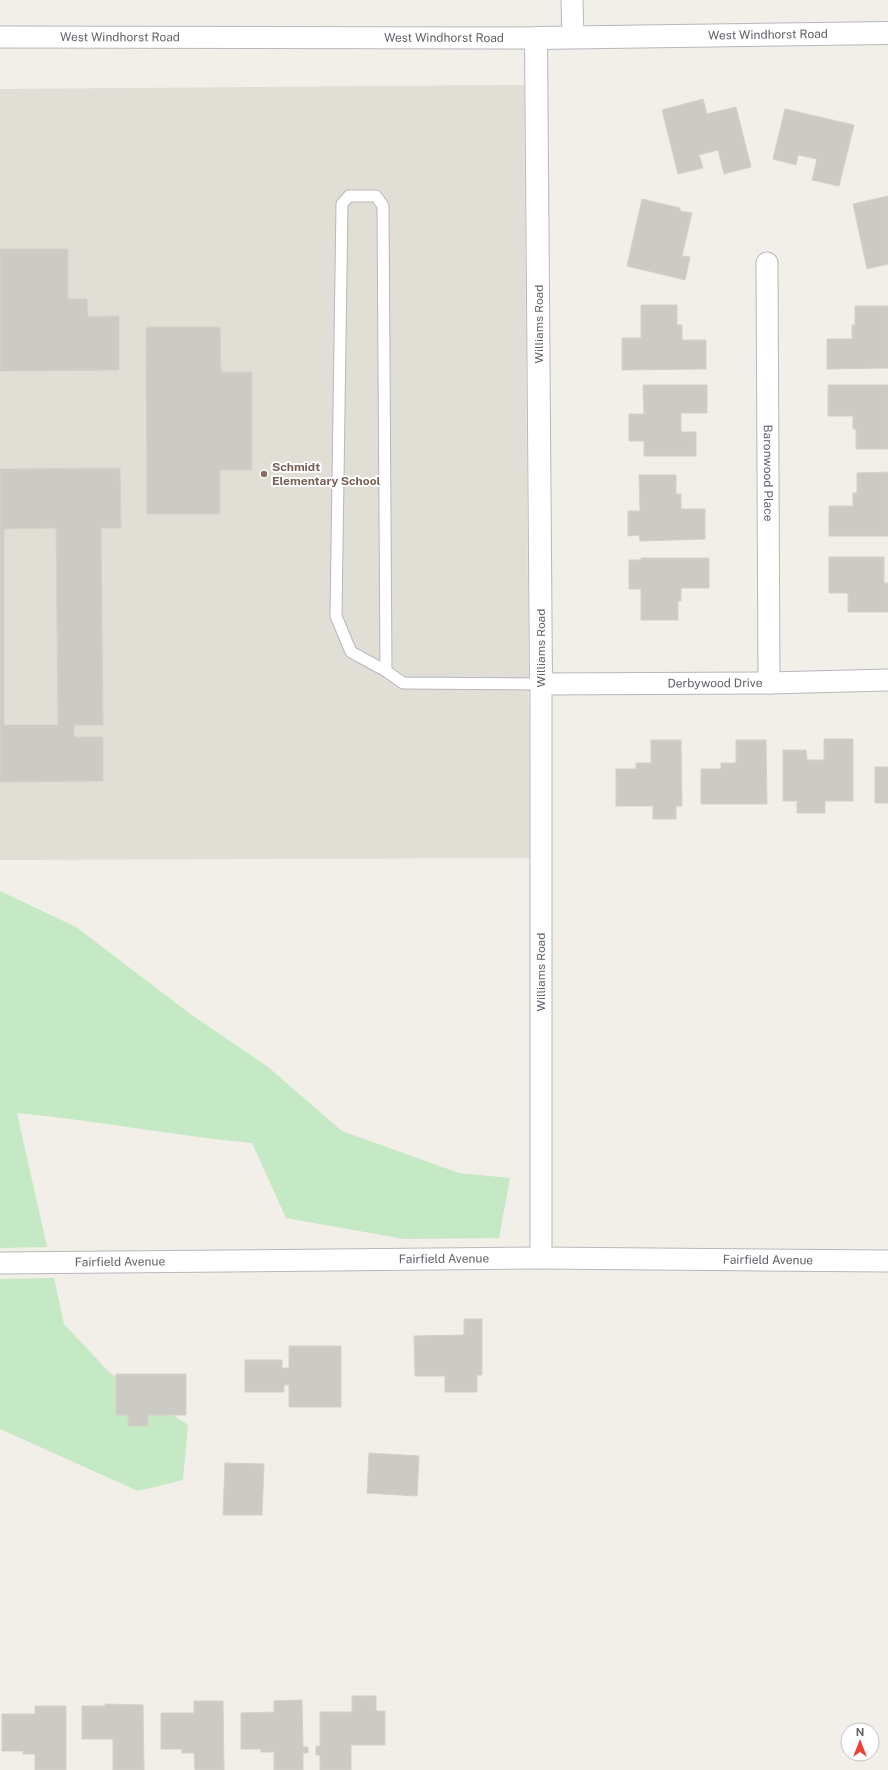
<svg xmlns="http://www.w3.org/2000/svg" width="888" height="1770" font-family="'Public Sans',sans-serif">
<style>
.education{fill:#e1ded6}
.green{fill:#c5e8c5}
.building{fill:#cccac5;stroke:#d6d1c6;fill-rule:evenodd}
.lines{fill:none;stroke-linecap:round;stroke-linejoin:round}
.service-casing{stroke:#b5b8bc;stroke-width:13}
.minor-casing{stroke:#b5b8bc;stroke-width:23}
.tertiary-casing{stroke:#b5b8bc;stroke-width:24}
.service{stroke:#fff;stroke-width:11}
.minor{stroke:#fff;stroke-width:21}
.tertiary{stroke:#fff;stroke-width:22}
.education-dot{fill:#8d6e63;stroke:#fff;stroke-width:1.5}
.labels{text-anchor:middle;stroke-width:4;stroke-linejoin:round;paint-order:stroke}
.street-label{font-size:12px;fill:#5f6368;stroke:#fff}
.education-label{font-size:12px;font-weight:bold;fill:#785e54;stroke:#fff;text-anchor:start}
</style>
<rect width="100%" height="100%" fill="#f1efe8"/>
<!-- education -->
<path class="education" d="M 524,85 L 530,858 L 0,860 L 0,89 Z"/>
<!-- green -->
<g class="green">
<path d="M 0,891 L 76,927 L 189,1013 L 268,1067 L 342,1131 L 459,1173 L 510,1178 L 499,1238 L 404,1239 L 286,1218 L 252,1143 C 173,1136 96,1120 17,1113 L 47,1247 L 0,1248 Z"/>
<path d="M 54,1278 L 64,1324 L 109,1372 L 188,1425 L 183,1480 L 138,1491 L 0,1429 L 0,1279 Z"/>
</g>
<!-- building -->
<g class="building">
<path d="M 703,99 L 707,114 L 736,107 L 751,167 L 724,174 L 718,150 L 699,155 L 703,168 L 678,174 L 662,110 Z"/>
<path d="M 785,109 L 854,125 L 839,186 L 812,180 L 817,159 L 798,155 L 796,165 L 773,159 Z"/>
<path d="M 888,196 L 888,264 L 867,269 L 853,204 Z"/>
<path d="M 642,199 L 680,208 L 680,211 L 692,213 L 682,256 L 690,257 L 685,280 L 627,266 Z"/>
<path d="M 0,249 L 68,249 L 68,299 L 87,299 L 88,317 L 119,316 L 119,370 L 0,371 Z"/>
<path d="M 641,305 L 677,305 L 677,325 L 682,325 L 682,340 L 706,340 L 706,369 L 622,370 L 622,338 L 641,338 Z"/>
<path d="M 855,306 L 888,306 L 888,368 L 827,369 L 827,339 L 852,339 L 852,325 L 855,325 Z"/>
<path d="M 146,327 L 220,327 L 221,372 L 252,372 L 252,470 L 220,470 L 220,514 L 147,514 Z"/>
<path d="M 643,385 L 707,385 L 707,413 L 681,413 L 681,432 L 696,432 L 696,456 L 644,456 L 644,441 L 629,441 L 629,414 L 644,414 Z"/>
<path d="M 828,385 L 888,385 L 888,449 L 856,449 L 856,429 L 853,429 L 853,416 L 828,416 Z"/>
<path d="M 120,468 L 121,528 L 101,528 L 103,725 L 74,725 L 74,737 L 103,737 L 103,781 L 0,782 L 0,469 ZM 56,528 L 58,725 L 4,725 L 4,529 Z"/>
<path d="M 888,472 L 888,536 L 829,536 L 829,506 L 853,506 L 853,493 L 857,493 L 857,473 Z"/>
<path d="M 639,475 L 676,475 L 676,494 L 681,494 L 681,509 L 705,509 L 705,539 L 640,541 L 639,535 L 628,536 L 628,511 L 640,511 Z"/>
<path d="M 829,557 L 884,557 L 884,583 L 888,583 L 888,612 L 848,612 L 848,593 L 829,593 Z"/>
<path d="M 641,558 L 709,558 L 709,588 L 681,588 L 681,601 L 678,601 L 678,620 L 641,620 L 641,589 L 629,589 L 629,560 L 641,560 Z"/>
<path d="M 824,739 L 853,739 L 853,801 L 825,801 L 825,813 L 797,813 L 797,801 L 783,801 L 783,750 L 806,750 L 807,760 L 824,760 Z"/>
<path d="M 651,740 L 681,740 L 682,806 L 676,806 L 676,819 L 653,819 L 653,806 L 616,806 L 616,769 L 636,769 L 636,763 L 651,763 Z"/>
<path d="M 736,740 L 766,740 L 767,804 L 701,804 L 701,769 L 721,769 L 721,763 L 736,763 Z"/>
<rect x="875" y="767" width="13" height="36"/>
<path d="M 464,1319 L 482,1319 L 482,1375 L 477,1375 L 477,1392 L 445,1392 L 445,1376 L 415,1376 L 414,1336 L 464,1335 Z"/>
<path d="M 289,1346 L 341,1346 L 341,1407 L 289,1407 L 289,1385 L 284,1385 L 284,1392 L 245,1392 L 245,1360 L 282,1360 L 282,1368 L 289,1368 Z"/>
<path d="M 116,1374 L 186,1374 L 186,1415 L 148,1415 L 148,1426 L 128,1426 L 128,1415 L 116,1415 Z"/>
<path d="M 369,1453 L 419,1456 L 417,1496 L 367,1493 Z"/>
<path d="M 225,1463 L 264,1464 L 262,1515 L 223,1515 Z"/>
<path d="M 352,1696 L 376,1696 L 376,1711 L 385,1711 L 385,1745 L 351,1745 L 351,1770 L 320,1770 L 320,1755 L 316,1755 L 316,1746 L 320,1746 L 320,1712 L 352,1712 Z"/>
<path d="M 302,1700 L 303,1747 L 308,1747 L 308,1753 L 303,1753 L 303,1770 L 274,1770 L 274,1752 L 261,1752 L 261,1749 L 241,1749 L 241,1713 L 274,1712 L 274,1701 Z"/>
<path d="M 194,1701 L 223,1701 L 224,1770 L 195,1770 L 194,1753 L 182,1753 L 182,1749 L 161,1749 L 161,1713 L 194,1713 Z"/>
<path d="M 105,1704 L 143,1705 L 144,1770 L 113,1770 L 113,1739 L 82,1739 L 82,1706 L 105,1706 Z"/>
<path d="M 35,1706 L 66,1706 L 66,1770 L 35,1770 L 35,1754 L 23,1754 L 23,1751 L 2,1751 L 2,1714 L 35,1714 Z"/>
</g>
<g class="lines">
<defs>
<path id="service" d="M 386,671 L 383,206 L 376,196 L 349,196 L 342,204 L 336,616 L 351,652 L 386,671 L 403,683 L 541,684"/>
<g id="minor">
<path d="M 572,0 L 573,37"/>
<path id="s1" d="M 0,37 L 536,38"/>
<path id="s2" d="M 767,263 L 769,683"/>
<path id="s3" d="M 541,1258 L 541,684 L 769,683 L 888,680"/>
<path id="s4" d="M 0,1263 L 541,1258 L 888,1261"/>
</g>
<g id="tertiary">
<path id="s5" d="M 541,684 L 536,38 L 888,33"/>
</g>
</defs>
<!-- service casing -->
<use href="#service" class="service-casing"/>
<!-- minor casing -->
<use href="#minor" class="minor-casing"/>
<!-- tertiary casing -->
<use href="#tertiary" class="tertiary-casing"/>
<!-- service -->
<use href="#service" class="service"/>
<!-- minor -->
<use href="#minor" class="minor"/>
<!-- tertiary -->
<use href="#tertiary" class="tertiary"/>
</g>
<!-- markers -->
<circle class="education-dot" cx="264" cy="474" r="4"/>
<g class="labels">
<!-- street labels -->
<g class="street-label">
<text dy="4" stroke="none"><textPath href="#s5" startOffset="878">West Windhorst Road</textPath></text>
<text dy="4" stroke="none"><textPath href="#s1" startOffset="120">West Windhorst Road</textPath></text>
<text dy="4" stroke="none"><textPath href="#s1" startOffset="444">West Windhorst Road</textPath></text>
<text transform="translate(539 324) rotate(-90)" y="4">Williams Road</text>
<text dy="4" stroke="none"><textPath href="#s2" startOffset="210">Baronwood Place</textPath></text>
<text transform="translate(541 648) rotate(-90)" y="4">Williams Road</text>
<text dy="4" stroke="none"><textPath href="#s3" startOffset="748">Derbywood Drive</textPath></text>
<text transform="translate(541 972) rotate(-90)" y="4">Williams Road</text>
<text dy="4" stroke="none"><textPath href="#s4" startOffset="444">Fairfield Avenue</textPath></text>
<text dy="4" stroke="none"><textPath href="#s4" startOffset="768">Fairfield Avenue</textPath></text>
<text dy="4" stroke="none"><textPath href="#s4" startOffset="120">Fairfield Avenue</textPath></text>
</g>
<!-- education labels -->
<g class="education-label">
<text x="272" y="471">Schmidt<tspan x="272" dy="14">Elementary School</tspan></text>
</g>
</g>
<!-- north arrow -->
<g transform="translate(860 1742)"><circle r="19" fill="#ffffff" stroke="#bfc1c3"/>
<path d="M0-3L7 15L0 10L-7 15Z" fill="#ea4335"/>
<text y="-6" font-size="11" font-weight="bold" text-anchor="middle" fill="#5f6368">N</text>
</g>
</svg>
